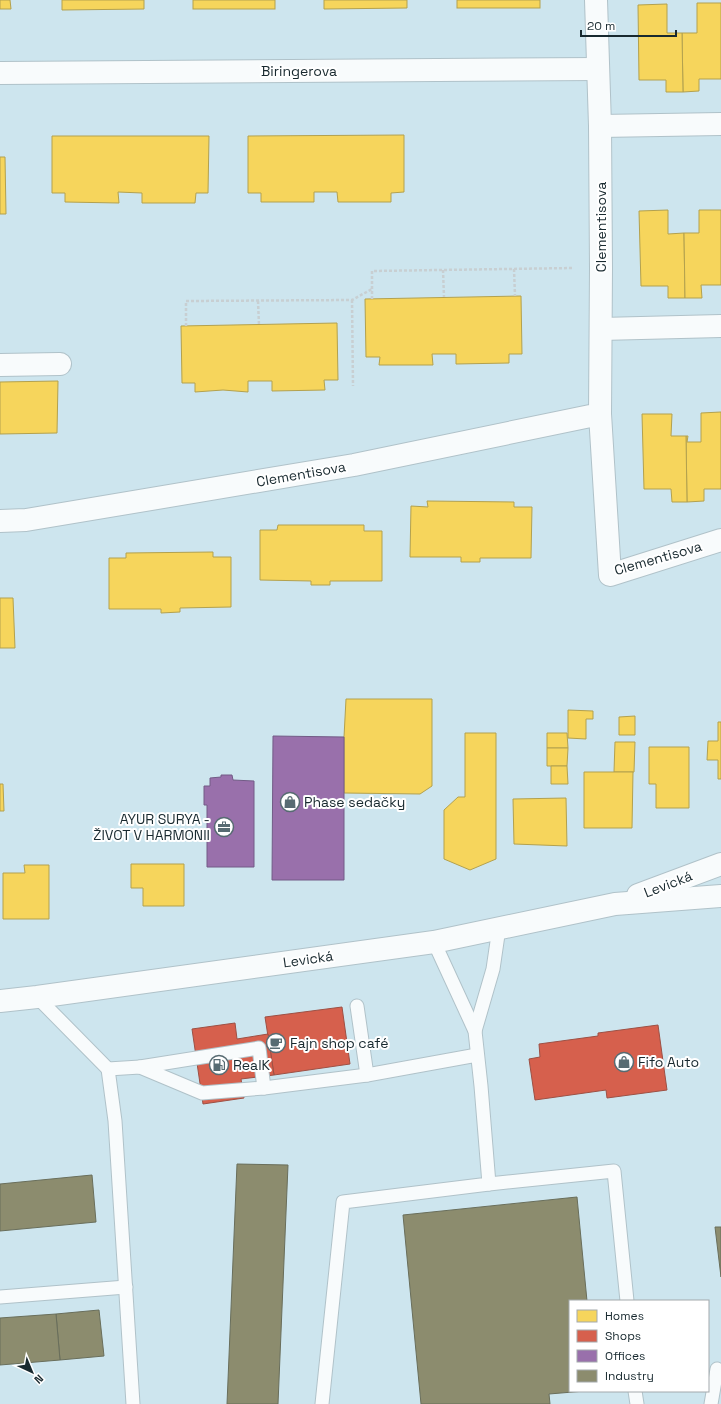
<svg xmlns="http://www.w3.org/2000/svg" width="721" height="1404" font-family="'Space Grotesk',sans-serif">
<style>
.homes{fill:#f6d55c;stroke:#b3a14e}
.shops{fill:#d6604d;stroke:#9d5044}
.offices{fill:#9970ab;stroke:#725b86}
.industry{fill:#8c8c6e;stroke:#696e5b}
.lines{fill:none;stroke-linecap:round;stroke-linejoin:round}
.service-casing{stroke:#b0c2c9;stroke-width:15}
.minor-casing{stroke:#b0c2c9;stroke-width:24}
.primary-casing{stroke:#b0c2c9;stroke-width:24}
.path{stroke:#c8cfd2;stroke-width:2.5;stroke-dasharray:3 2;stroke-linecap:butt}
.service{stroke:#f8fbfc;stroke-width:13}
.minor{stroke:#f8fbfc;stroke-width:22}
.primary{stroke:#f8fbfc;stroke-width:22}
.labels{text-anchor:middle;stroke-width:4;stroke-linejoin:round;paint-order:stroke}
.street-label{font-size:14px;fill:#18292f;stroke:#fff}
.poi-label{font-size:14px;fill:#18292f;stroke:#fff;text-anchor:start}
</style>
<rect width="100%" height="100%" fill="#cde5ee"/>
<!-- homes -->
<g class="homes">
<path d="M 0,0 L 10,0 L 11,9 L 0,9 Z"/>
<path d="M 62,0 L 144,0 L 144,9 L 62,10 Z"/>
<rect x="193" y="0" width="82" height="9"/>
<path d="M 324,0 L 407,0 L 407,8 L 324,9 Z"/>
<rect x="457" y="0" width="83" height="8"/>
<path d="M 697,3 L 721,3 L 721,79 L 699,79 L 699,91 L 683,92 L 682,33 L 697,33 Z"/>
<path d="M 667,4 L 667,33 L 682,33 L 683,92 L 666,92 L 666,80 L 639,80 L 638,5 Z"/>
<path d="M 404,135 L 404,192 L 391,193 L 391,202 L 338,202 L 337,192 L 314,192 L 314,202 L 261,202 L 261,193 L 248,193 L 248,136 Z"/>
<path d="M 52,136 L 209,136 L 208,193 L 196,193 L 195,203 L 142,203 L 142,193 L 118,192 L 119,203 L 65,202 L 65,193 L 52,193 Z"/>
<path d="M 0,157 L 5,157 L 6,214 L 0,214 Z"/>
<path d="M 668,210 L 668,234 L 684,233 L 685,298 L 668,298 L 668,286 L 641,286 L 639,211 Z"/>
<path d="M 699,210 L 721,210 L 721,285 L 701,285 L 702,298 L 685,298 L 684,233 L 699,233 Z"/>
<path d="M 521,296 L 522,354 L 509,354 L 509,363 L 456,364 L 456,354 L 432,354 L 433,365 L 379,365 L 380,357 L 366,357 L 365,299 Z"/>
<path d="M 337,323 L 338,380 L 324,380 L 325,390 L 272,391 L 272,381 L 248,381 L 248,392 L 223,390 L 195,392 L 195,383 L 182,383 L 181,326 Z"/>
<path d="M 58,381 L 57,433 L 0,434 L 0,382 Z"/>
<path d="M 721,412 L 721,489 L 704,489 L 704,501 L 687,502 L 686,436 L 688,436 L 687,442 L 701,442 L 701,413 Z"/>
<path d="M 642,414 L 672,414 L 671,436 L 686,436 L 687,502 L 672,502 L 671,489 L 644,489 Z"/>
<path d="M 427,501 L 514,502 L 514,507 L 532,507 L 531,558 L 480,558 L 480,562 L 461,562 L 461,557 L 410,557 L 411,506 L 428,507 Z"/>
<path d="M 278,525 L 364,525 L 364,531 L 382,531 L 382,581 L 330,581 L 330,585 L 311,585 L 311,581 L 260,580 L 260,530 L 277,530 Z"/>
<path d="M 213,552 L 213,557 L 231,557 L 231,607 L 180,608 L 180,612 L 161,613 L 161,609 L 109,609 L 109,558 L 126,558 L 126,553 Z"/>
<path d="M 0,598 L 13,598 L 15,648 L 0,648 Z"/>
<path d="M 346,699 L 432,699 L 432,786 L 420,794 L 344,793 L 344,737 Z"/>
<path d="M 568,710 L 593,711 L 593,719 L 586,719 L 586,739 L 568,738 Z"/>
<path d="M 635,716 L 635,735 L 619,735 L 619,717 Z"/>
<path d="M 718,722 L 721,722 L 721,779 L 718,779 L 718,760 L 707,760 L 708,741 L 718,741 Z"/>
<path d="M 465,733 L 496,733 L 496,859 L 470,870 L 444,859 L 444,810 L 458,797 L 465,797 Z"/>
<path d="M 547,733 L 567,733 L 568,748 L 547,748 Z"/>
<path d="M 615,742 L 635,742 L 634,772 L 614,772 Z"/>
<path d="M 649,747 L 689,747 L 689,808 L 656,808 L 656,784 L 649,784 Z"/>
<path d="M 547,748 L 568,748 L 567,766 L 547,766 Z"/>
<path d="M 551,766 L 567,766 L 568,784 L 551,784 Z"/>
<path d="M 584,772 L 633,772 L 632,828 L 584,828 Z"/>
<path d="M 0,784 L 3,784 L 4,811 L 0,811 Z"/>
<path d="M 566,798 L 567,846 L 514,844 L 513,799 Z"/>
<path d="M 131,864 L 184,864 L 184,906 L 143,906 L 143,888 L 131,888 Z"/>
<path d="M 24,865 L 49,865 L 49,919 L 3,919 L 3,873 L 25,873 Z"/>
</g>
<!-- shops -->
<g class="shops">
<path d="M 342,1007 L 350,1064 L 274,1075 L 265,1017 Z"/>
<path d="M 235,1023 L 237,1039 L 268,1034 L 274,1075 L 241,1079 L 244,1098 L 203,1104 L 192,1029 Z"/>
<path d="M 658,1025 L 667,1090 L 607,1098 L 606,1090 L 535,1100 L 529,1059 L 540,1057 L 539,1044 L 598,1036 L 598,1033 Z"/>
</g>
<!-- offices -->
<g class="offices">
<path d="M 273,736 L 344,737 L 344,880 L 272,880 Z"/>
<path d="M 221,775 L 232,775 L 233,780 L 254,781 L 254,867 L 207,867 L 207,805 L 204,805 L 204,786 L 210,786 L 210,778 L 221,777 Z"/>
</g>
<!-- industry -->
<g class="industry">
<path d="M 237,1164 L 288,1165 L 278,1404 L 227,1404 Z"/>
<path d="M 92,1175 L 96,1222 L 0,1231 L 0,1184 Z"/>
<path d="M 577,1197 L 587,1301 L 570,1301 L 570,1391 L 585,1391 L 549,1394 L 550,1404 L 421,1404 L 403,1215 Z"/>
<path d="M 715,1227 L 721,1227 L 721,1277 Z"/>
<path d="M 99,1310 L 104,1356 L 60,1360 L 56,1314 Z"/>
<path d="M 56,1314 L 60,1360 L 0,1365 L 0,1318 Z"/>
</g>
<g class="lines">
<defs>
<g id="service">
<path d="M 37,997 L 108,1069 L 140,1067 L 202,1093 L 264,1088 L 367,1075 L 477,1055"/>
<path d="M 357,1006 L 367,1075"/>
<path d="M 475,1031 L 493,969 L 499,928"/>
<path d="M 140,1067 L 259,1048 L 264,1088"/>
<path d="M 108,1069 L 115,1121 L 133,1404"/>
<path d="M 489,1184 L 614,1171 L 627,1301"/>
<path d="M 0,1297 L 126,1287"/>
<path d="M 635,1391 L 637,1404"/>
<path d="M 322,1404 L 343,1202 L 489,1184 L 481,1086 L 475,1031 L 434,942"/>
<path d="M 711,1404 L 717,1369"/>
</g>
<g id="minor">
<path d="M 0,73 L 598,69"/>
<path d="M 600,126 L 721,124"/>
<path d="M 601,329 L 721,326"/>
<path d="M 0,365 L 60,364"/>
<path d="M 600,414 L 610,575 L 721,540"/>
<path d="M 0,521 L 26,520 L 354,465 L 600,414 L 601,268 L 600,126 L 596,0"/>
</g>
<g id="primary">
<path d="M 638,895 L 721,864"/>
<path d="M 0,1001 L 37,997 L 434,942 L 615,904 L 721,896"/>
</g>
</defs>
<!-- service casing -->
<use href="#service" class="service-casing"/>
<!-- minor casing -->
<use href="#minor" class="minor-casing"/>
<!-- primary casing -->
<use href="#primary" class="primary-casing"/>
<!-- path -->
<g class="path">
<path d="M 514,269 L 515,296"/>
<path d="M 443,270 L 444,297"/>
<path d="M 372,299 L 372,271 L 574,268"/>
<path d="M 352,300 L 353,386"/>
<path d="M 258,301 L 259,325"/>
<path d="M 186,326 L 186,301 L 352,300 L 372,289"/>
</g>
<!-- service -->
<use href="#service" class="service"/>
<!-- minor -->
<use href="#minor" class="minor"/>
<!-- primary -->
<use href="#primary" class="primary"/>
</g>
<!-- icons -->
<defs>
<symbol id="shop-ring" viewBox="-11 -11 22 22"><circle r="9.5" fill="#fff" stroke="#576b72" stroke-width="1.5"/><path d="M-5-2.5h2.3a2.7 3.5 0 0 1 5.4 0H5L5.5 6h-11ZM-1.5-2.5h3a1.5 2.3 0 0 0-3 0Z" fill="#576b72"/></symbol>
<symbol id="office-ring" viewBox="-11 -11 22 22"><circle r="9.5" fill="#fff" stroke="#576b72" stroke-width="1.5"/><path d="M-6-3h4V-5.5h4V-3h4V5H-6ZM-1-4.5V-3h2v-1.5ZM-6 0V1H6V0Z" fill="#576b72"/></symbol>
<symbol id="cafe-ring" viewBox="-11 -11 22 22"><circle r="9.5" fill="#fff" stroke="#576b72" stroke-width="1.5"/><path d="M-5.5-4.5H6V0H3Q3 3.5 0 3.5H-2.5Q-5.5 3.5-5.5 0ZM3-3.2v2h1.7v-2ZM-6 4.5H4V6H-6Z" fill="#576b72"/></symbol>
<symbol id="fuel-ring" viewBox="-11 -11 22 22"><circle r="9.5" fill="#fff" stroke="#576b72" stroke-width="1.5"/><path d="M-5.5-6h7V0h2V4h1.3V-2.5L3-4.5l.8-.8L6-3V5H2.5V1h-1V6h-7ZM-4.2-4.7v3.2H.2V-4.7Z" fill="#576b72"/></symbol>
</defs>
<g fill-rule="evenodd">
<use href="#shop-ring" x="279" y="791" width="22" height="22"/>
<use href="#office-ring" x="213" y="816" width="22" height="22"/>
<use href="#cafe-ring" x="265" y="1032" width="22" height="22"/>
<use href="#shop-ring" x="613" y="1051" width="22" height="22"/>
<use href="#fuel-ring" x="208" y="1054" width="22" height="22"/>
</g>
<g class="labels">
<!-- street labels -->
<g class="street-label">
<text x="299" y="76">Biringerova</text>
<text transform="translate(601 227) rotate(-90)" y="5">Clementisova</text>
<text transform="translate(301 474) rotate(-10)" y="5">Clementisova</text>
<text transform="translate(658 558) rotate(-16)" y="5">Clementisova</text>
<text transform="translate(668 884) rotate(-21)" y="5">Levická</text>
<text transform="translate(308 959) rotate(-8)" y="5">Levická</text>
</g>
<!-- poi labels -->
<g class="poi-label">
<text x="304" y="807">Phase sedačky</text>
<text x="210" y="824" text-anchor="end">AYUR SURYA -<tspan x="210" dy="16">ŽIVOT V HARMONII</tspan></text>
<text x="290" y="1048">Fajn shop café</text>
<text x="638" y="1067">Fifo Auto</text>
<text x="233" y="1070">RealK</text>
</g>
</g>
<!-- legend -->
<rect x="569" y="1300" width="140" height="92" fill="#ffffff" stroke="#a3a9ac"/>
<rect x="577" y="1310" width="20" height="12" fill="#f6d55c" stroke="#a3a9ac"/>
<text x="605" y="1320" font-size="12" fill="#18292f">Homes</text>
<rect x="577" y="1330" width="20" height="12" fill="#d6604d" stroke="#a3a9ac"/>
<text x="605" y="1340" font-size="12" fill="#18292f">Shops</text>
<rect x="577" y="1350" width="20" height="12" fill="#9970ab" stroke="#a3a9ac"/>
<text x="605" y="1360" font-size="12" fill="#18292f">Offices</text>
<rect x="577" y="1370" width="20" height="12" fill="#8c8c6e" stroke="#a3a9ac"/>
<text x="605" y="1380" font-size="12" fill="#18292f">Industry</text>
<!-- north arrow -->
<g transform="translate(32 1372) rotate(136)" stroke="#ffffff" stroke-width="3" paint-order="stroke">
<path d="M0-3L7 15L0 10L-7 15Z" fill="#18292f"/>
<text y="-6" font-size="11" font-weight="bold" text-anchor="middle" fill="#18292f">N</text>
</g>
<!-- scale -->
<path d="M581 30v6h95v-6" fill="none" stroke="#18292f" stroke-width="2"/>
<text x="587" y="30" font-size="12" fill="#18292f" stroke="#ffffff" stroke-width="3" paint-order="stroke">20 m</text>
</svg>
